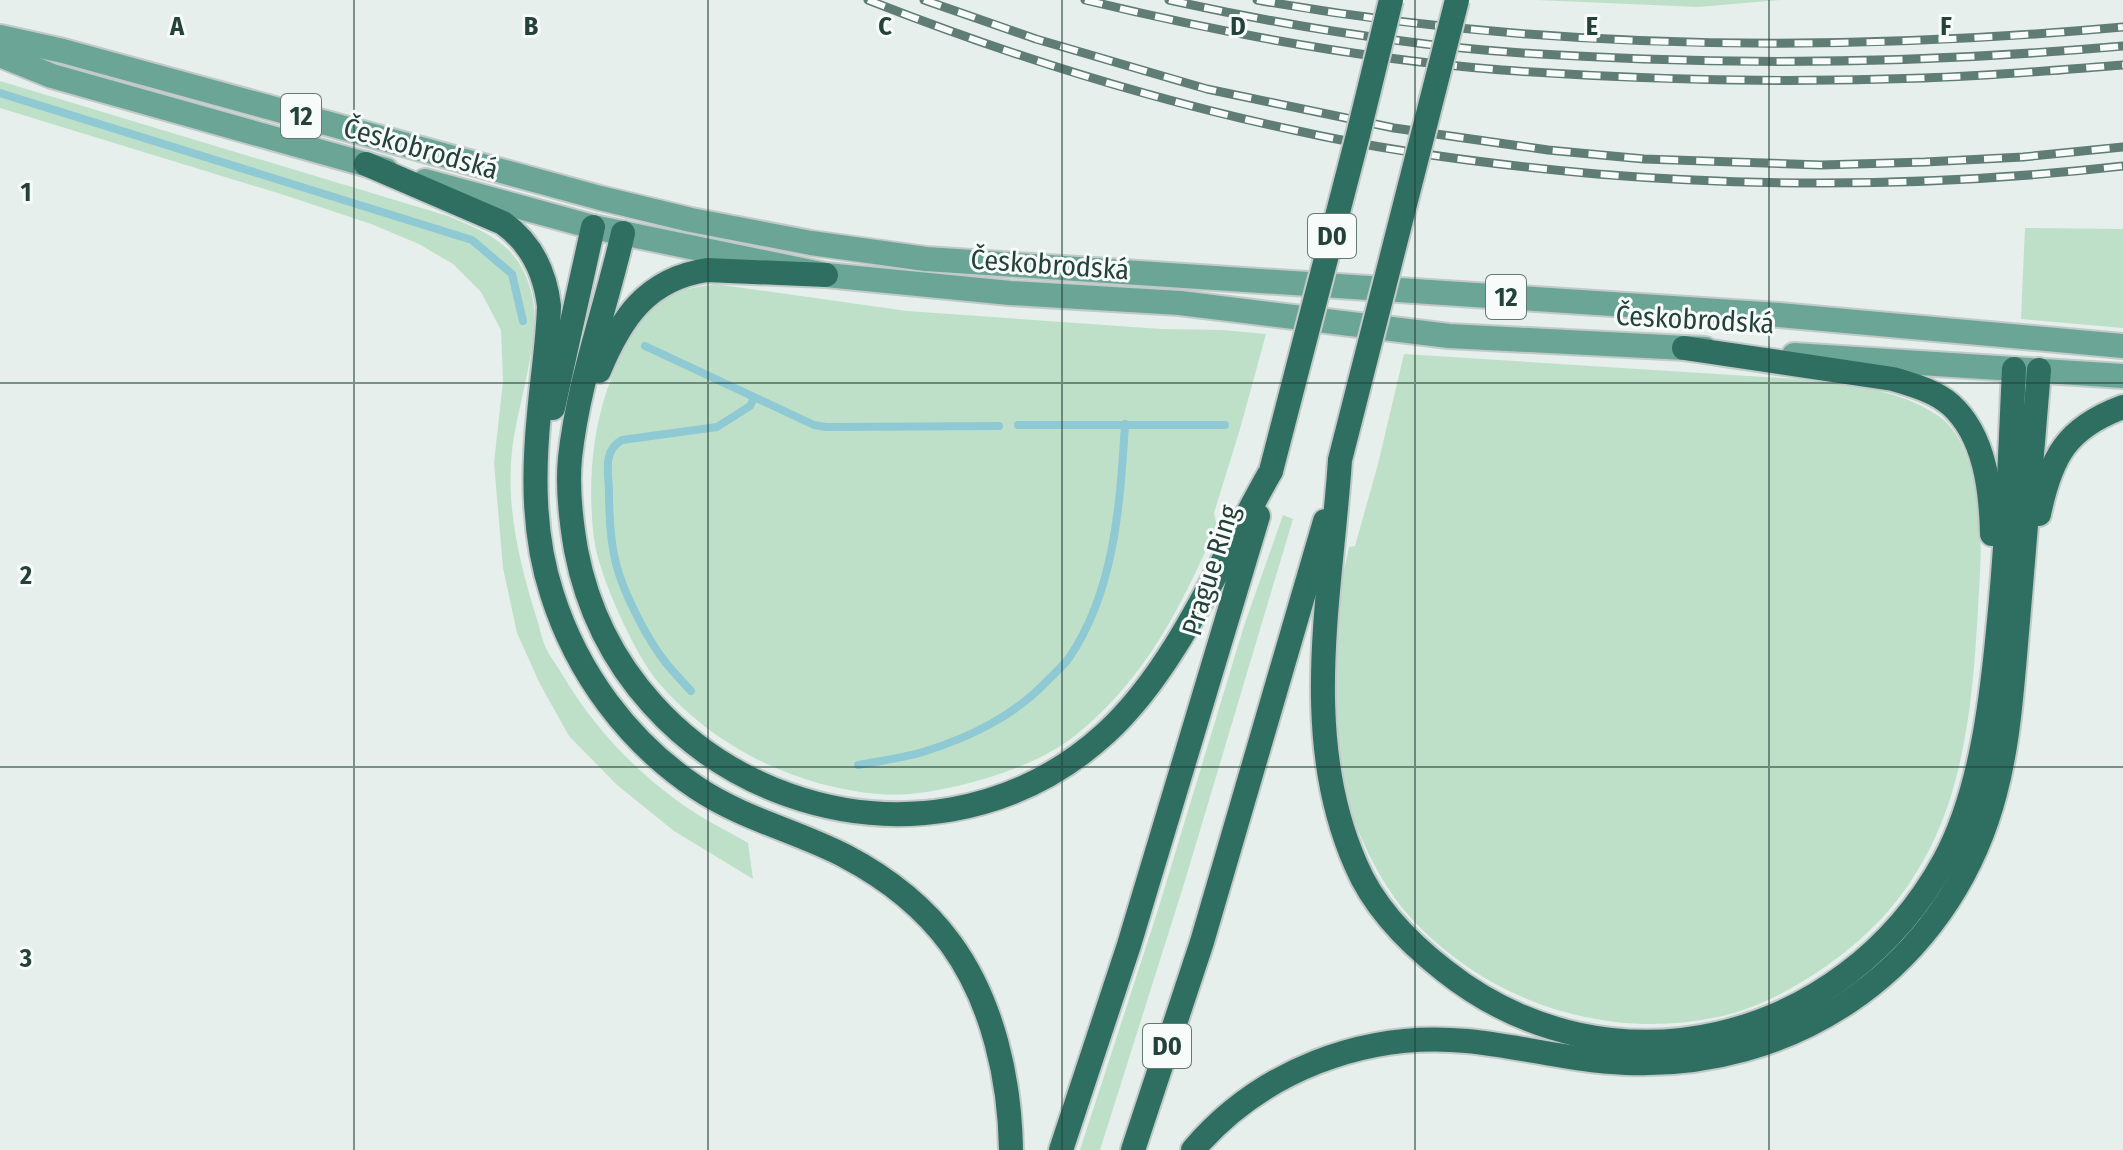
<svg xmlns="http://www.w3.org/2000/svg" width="2123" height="1150" font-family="'Fira Sans Condensed',sans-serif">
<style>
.green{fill:#bfe0c8}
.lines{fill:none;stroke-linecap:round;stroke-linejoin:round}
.stream{stroke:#8ec9d4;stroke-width:8}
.major-casing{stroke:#c2cac8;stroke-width:28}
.highway-casing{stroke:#c2cac8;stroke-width:28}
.major{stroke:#6aa596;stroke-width:24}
.highway{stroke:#2f6f62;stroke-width:24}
.rail-casing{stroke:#5f7d75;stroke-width:9}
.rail{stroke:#f7fbf9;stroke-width:6;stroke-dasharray:18;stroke-linecap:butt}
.highway-bridge-casing{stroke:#c2cac8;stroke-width:28;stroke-linecap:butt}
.highway-bridge{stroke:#2f6f62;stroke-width:24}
.grid{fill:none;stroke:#24423a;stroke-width:2;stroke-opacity:0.55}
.labels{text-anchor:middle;stroke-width:6;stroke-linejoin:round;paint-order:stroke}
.shield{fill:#f7fbf9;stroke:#637a73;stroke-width:2}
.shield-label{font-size:26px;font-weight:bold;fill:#24423a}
.street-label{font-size:28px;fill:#24423a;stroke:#f7fbf9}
.grid-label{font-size:26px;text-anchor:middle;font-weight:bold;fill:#24423a;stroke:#f7fbf9;stroke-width:6;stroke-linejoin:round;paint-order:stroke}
</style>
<rect width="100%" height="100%" fill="#e6efeb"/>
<!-- green -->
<g class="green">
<path d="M 1536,0 L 1780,0 L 1698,7 Z"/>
<path d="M 0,81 L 448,216 C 490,234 520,245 532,295 C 542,337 517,406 512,451 C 506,506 519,561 535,613 C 539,624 541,637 546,648 C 550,657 557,665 562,674 C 591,723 629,765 675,799 C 697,816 724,829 748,843 L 753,879 L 674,831 L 617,785 L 569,736 L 540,684 L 517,633 L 503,568 L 494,463 L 503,381 L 501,330 L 481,292 L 453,264 L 419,244 L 371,224 L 284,195 L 0,108 Z"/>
<path d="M 2025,228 L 2123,229 L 2123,328 L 2021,319 Z"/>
<path d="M 715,284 L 907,311 L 1161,329 L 1223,330 L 1266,334 L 1240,429 L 1214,513 L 1217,526 C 1181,606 1147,677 1077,734 C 1045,760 1001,775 962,785 C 935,791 906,797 878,794 C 794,787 708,744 654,677 C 640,658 629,635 619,614 C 609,591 598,565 594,539 C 588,490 591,438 607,390 C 618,361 633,323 658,303 C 674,290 696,287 715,284 Z"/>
<path d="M 1404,354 L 1828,381 C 1867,388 1908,394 1940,417 C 1978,444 1983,530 1980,573 C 1975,662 1972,762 1932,844 C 1906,897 1873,933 1825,967 C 1793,989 1756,1009 1718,1017 C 1603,1042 1480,999 1404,910 C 1381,882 1364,847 1351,813 C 1333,766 1334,715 1335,665 C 1336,647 1335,628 1336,610 C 1338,589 1345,568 1349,547 L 1355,546 L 1378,464 Z"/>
<path d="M 1283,515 L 1293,519 L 1184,884 L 1100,1150 L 1080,1150 L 1157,913 L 1244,626 Z"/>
</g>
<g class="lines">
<!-- stream -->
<g class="stream">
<path d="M 0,93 L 472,240 L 512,274 L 523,321"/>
<path d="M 645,346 L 814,425 L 826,427 L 999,426"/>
<path d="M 1018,425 L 1225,425"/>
<path d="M 691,691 C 683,682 674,673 666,663 C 647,639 624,594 616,564 C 610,540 609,514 609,490 C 608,472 603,450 622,440 L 717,427 L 750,406 L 754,398"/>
<path d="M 858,765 C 879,761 902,758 923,752 C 971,737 1014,716 1048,680 C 1055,673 1063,666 1069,658 C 1115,591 1120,503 1125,424"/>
</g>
<defs>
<g id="major">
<path d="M 0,37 L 63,51 L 600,198 L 691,220 L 811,243 L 926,259 L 1779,315 L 2123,346"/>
<path d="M 0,55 L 52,76 L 386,170"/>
<path d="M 425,181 L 593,227 L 826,275 L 1010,293 L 1180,303 L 1449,336 L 1705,349"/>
<path d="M 1794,355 L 2123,376"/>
</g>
<g id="highway">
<path d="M 366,164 L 503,223 C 531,243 545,272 549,306 C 548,342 542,378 539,414 C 533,474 533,536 552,594 C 577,673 628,742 697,788 C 743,819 797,831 845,856 C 885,877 924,907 951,944 C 993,1002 1010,1080 1011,1150"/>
<path d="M 623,233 C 606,308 578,382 570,458 C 567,488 571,521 576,550 C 622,792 922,901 1106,733 C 1178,667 1222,556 1271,471"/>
<path d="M 1684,348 L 1893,379 C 1913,385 1935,391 1951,405 C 1985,436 1991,490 1992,534"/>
<path d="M 599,371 C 621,318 647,279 707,270 L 826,275"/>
<path d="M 553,408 L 593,227"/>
<path d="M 1340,460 C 1331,595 1299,736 1356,865 C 1374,908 1409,943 1445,971 C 1611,1102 1844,1043 1944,861 C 1980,795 1991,705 1998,631 C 2007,544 2010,456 2014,369"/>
<path d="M 2039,514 C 2051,457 2066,428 2123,407"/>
<path d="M 1061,1150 L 1129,945 L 1258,516"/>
<path d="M 1133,1150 L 1202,942 L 1325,521"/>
<path d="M 1193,1150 C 1260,1071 1364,1031 1467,1041 C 1520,1046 1572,1061 1626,1063 C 1789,1070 1934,975 1987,820 C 2009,756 2012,687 2018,621 C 2025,537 2032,454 2039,370"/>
</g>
</defs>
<!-- major casing -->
<use href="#major" class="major-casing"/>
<!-- highway casing -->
<use href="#highway" class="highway-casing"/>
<!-- major -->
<use href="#major" class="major"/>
<!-- highway -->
<use href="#highway" class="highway"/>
<defs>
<g id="rail">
<path d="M 868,0 C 1008,55 1151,100 1298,131 C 1396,153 1497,165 1597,174 C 1772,188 1948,186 2123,166"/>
<path d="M 924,0 L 1036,39 L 1207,89 L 1394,128 L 1548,150 L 1644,159 L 1821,165 L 1925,162 L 2023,157 L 2123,147"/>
<path d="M 1085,0 C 1221,33 1362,59 1502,70 C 1642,80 1784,83 1924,78 C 1990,76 2057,70 2123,65"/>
<path d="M 1169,0 C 1246,17 1323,31 1402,41 C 1482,52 1563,56 1644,59 C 1804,65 1964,60 2123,46"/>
<path d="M 1257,0 C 1543,51 1834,53 2123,27"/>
</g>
</defs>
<!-- rail casing -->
<use href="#rail" class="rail-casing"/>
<!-- rail -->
<use href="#rail" class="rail"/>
<defs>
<g id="highway-bridge">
<path d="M 1340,460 L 1457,0"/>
<path d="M 1271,471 L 1358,135 L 1391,0"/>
</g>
</defs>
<!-- highway-bridge casing -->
<use href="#highway-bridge" class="highway-bridge-casing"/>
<!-- highway-bridge -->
<use href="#highway-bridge" class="highway-bridge"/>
</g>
<!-- grid -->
<path class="grid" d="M 354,0 L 354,1150M 708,0 L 708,1150M 1062,0 L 1062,1150M 1415,0 L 1415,1150M 1769,0 L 1769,1150M 0,383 L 2123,383M 0,767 L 2123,767"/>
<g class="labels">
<!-- shield labels -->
<g class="shield">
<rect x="281" y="94" width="40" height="44" rx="6"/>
<rect x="1308" y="214" width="48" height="44" rx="6"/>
<rect x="1486" y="275" width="40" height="44" rx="6"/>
<rect x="1143" y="1024" width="48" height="44" rx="6"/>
</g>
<g class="shield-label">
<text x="301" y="125">12</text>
<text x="1332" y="245">D0</text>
<text x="1506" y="306">12</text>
<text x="1167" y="1055">D0</text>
</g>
<!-- street labels -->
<g class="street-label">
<text transform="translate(421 148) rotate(16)" y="10">Českobrodská</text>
<text transform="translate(1050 264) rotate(4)" y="10">Českobrodská</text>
<text transform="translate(1695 319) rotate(3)" y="10">Českobrodská</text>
<text transform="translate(1210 570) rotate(-73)" y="10">Prague Ring</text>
</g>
</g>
<g class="grid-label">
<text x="177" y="35">A</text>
<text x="531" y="35">B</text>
<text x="885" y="35">C</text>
<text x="1238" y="35">D</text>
<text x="1592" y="35">E</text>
<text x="1946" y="35">F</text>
<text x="26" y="201">1</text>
<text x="26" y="584">2</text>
<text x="26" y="967">3</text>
</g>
</svg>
